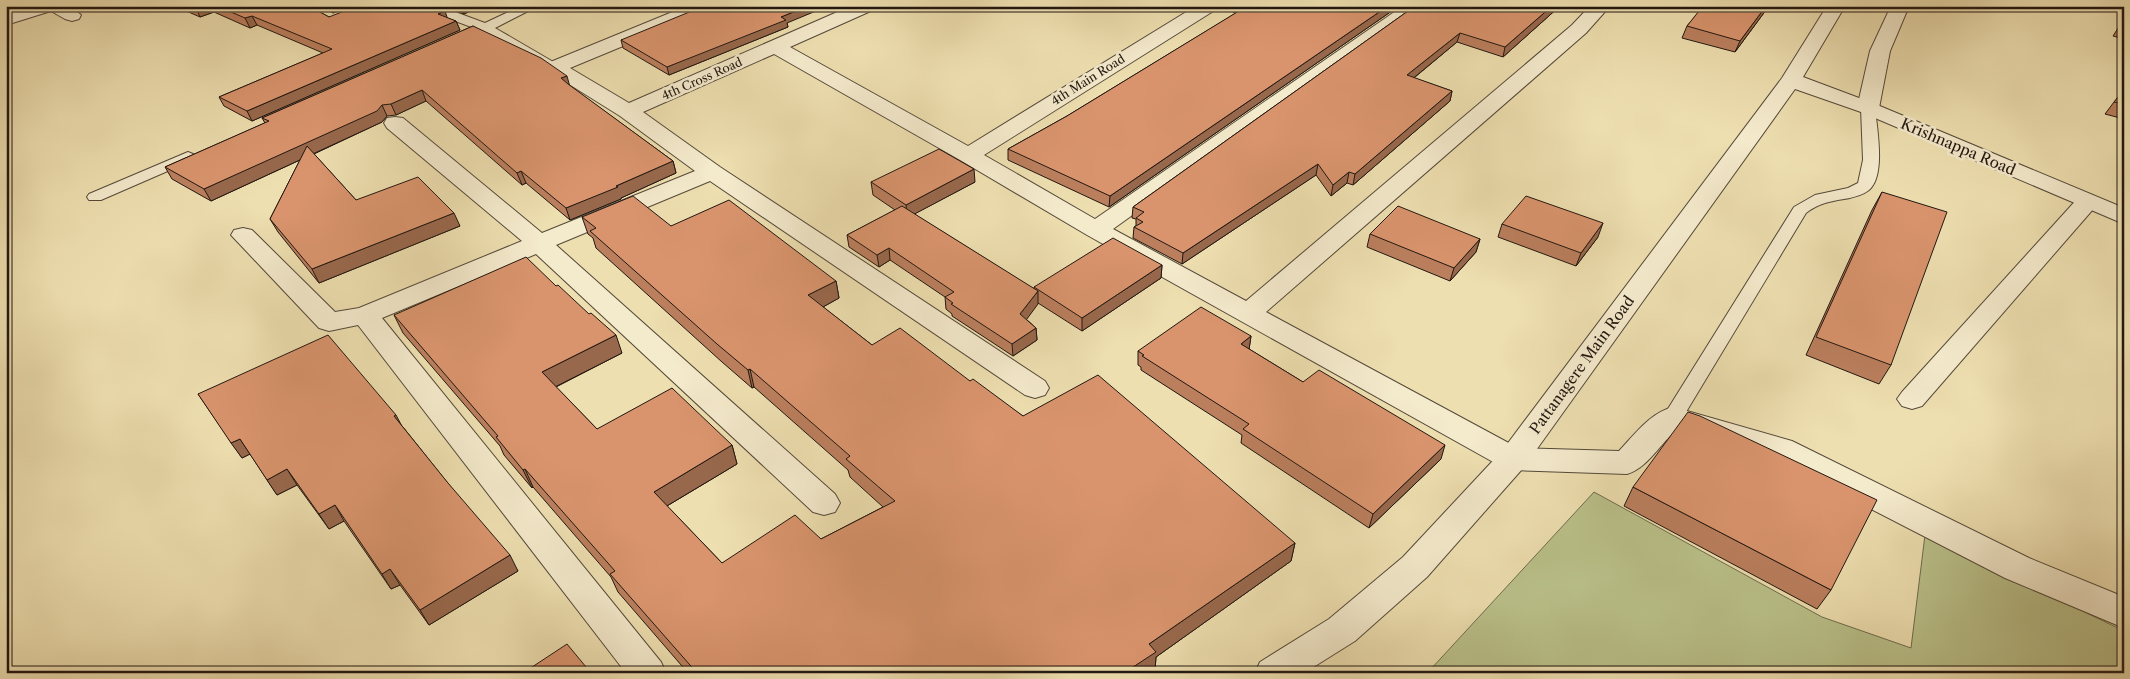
<svg xmlns="http://www.w3.org/2000/svg" width="2130" height="679" font-family="'Libre Caslon Text',serif">
<style>
.green{fill:#bac18a;stroke:#6e6c4e}
.lines{fill:none;stroke-linecap:round;stroke-linejoin:round}
.service-casing{stroke:#544939;stroke-width:2}
.minor-casing{stroke:#544939;stroke-width:2}
.tertiary-casing{stroke:#544939;stroke-width:2}
.service{fill:#f4eacc;fill-rule:evenodd}
.minor{fill:#f4eacc;fill-rule:evenodd}
.tertiary{fill:#f4eacc;fill-rule:evenodd}
.wall{fill:#bb7f5e;stroke:#211711}
.shaded-wall{fill:#98684c;stroke:#211711}
.building{fill:#d9946d;stroke:#211711}
.labels{text-anchor:middle;stroke-width:5;stroke-linejoin:round;paint-order:stroke}
.far-street-label{font-size:12px;fill:#211711;stroke:#f4eacc}
.street-label{font-size:15px;fill:#211711;stroke:#f4eacc}
</style>
<rect width="100%" height="100%" fill="#eedfb0"/>
<filter id="stains"><feTurbulence type="fractalNoise" baseFrequency=".004" numOctaves="4"/><feColorMatrix values="0 0 0 0 .2 0 0 0 0 .09 0 0 0 0 .02 0 0 0 .5 -.17"/></filter>
<radialGradient id="worn" r=".72"><stop offset=".6" stop-color="#630" stop-opacity="0"/><stop offset="1" stop-color="#630" stop-opacity=".3"/></radialGradient>
<!-- green -->
<path class="green" d="M 1594,492 L 1822,617 L 1911,648 L 1925,535 L 2124,631 L 2124,673 L 1434,673 L 1430,670 Z"/>
<g class="lines">
<defs>
<g id="service">
<path d="M 421,6 L 439,6 L 485,23 L 521,6 L 538,6 L 495,28 L 562,67 L 555,71 L 550,70 L 485,33 L 464,43 L 454,43 L 452,40 L 454,37 L 474,28 L 423,9 Z"/>
<path d="M 1868,104 L 1873,105 L 1875,108 C 1877,129 1885,172 1871,188 C 1866,194 1857,196 1850,198 C 1833,201 1820,202 1806,213 L 1680,422 L 1673,424 L 1666,422 L 1663,417 L 1666,412 L 1794,207 L 1815,195 L 1848,188 L 1858,183 L 1863,160 L 1861,108 L 1863,105 Z"/>
<path d="M 188,152 L 193,154 L 196,157 L 193,160 L 101,200 L 89,200 L 87,197 L 89,194 Z"/>
</g>
<g id="minor">
<path d="M 27,6 L 70,6 L 81,15 L 79,19 L 72,21 L 65,19 L 51,11 L 6,25 L 6,13 Z"/>
<path d="M 687,6 L 713,6 L 710,10 L 570,68 L 629,103 L 851,6 L 876,6 L 873,10 L 790,47 L 968,146 L 1196,6 L 1218,6 L 1215,10 L 984,155 L 1095,219 L 1403,6 L 1424,6 L 1113,229 L 1246,301 L 1572,25 L 1590,6 L 1610,6 L 1586,33 L 1266,312 L 1518,448 L 1619,451 C 1635,434 1650,413 1673,407 L 1792,441 L 2029,558 L 2124,597 L 2124,628 L 2005,578 L 1770,457 L 1678,429 C 1660,443 1648,468 1627,474 L 1513,470 L 1502,467 L 1087,235 L 960,160 L 774,54 L 643,112 L 720,167 L 1045,381 L 1049,388 L 1045,395 L 1035,398 L 1025,395 L 710,181 L 556,245 L 835,494 L 840,503 L 835,512 L 824,515 L 813,512 L 536,254 L 382,318 L 661,662 L 666,673 L 626,673 L 358,325 L 329,331 L 319,328 L 231,235 L 234,230 L 243,228 L 252,230 L 335,312 L 359,308 L 522,241 L 387,128 L 384,123 L 387,118 L 395,117 L 403,118 L 542,233 L 695,171 L 620,116 L 548,71 L 545,67 L 548,63 Z"/>
<path d="M 1891,6 L 1909,6 L 1890,51 L 1879,108 L 1875,112 L 1868,114 L 1861,112 L 1857,108 L 1870,51 Z"/>
<path d="M 2087,195 L 2095,197 L 2099,202 L 2095,207 L 1922,406 L 1912,409 L 1902,406 L 1897,399 L 1902,392 L 2079,197 Z"/>
</g>
<path id="tertiary" d="M 1827,6 L 1845,6 L 1803,77 L 1875,104 L 2124,208 L 2124,224 L 1861,112 L 1795,89 L 1524,467 L 1427,577 L 1355,641 L 1304,673 L 1255,673 L 1260,662 L 1329,619 L 1403,557 L 1502,451 L 1782,78 Z"/>
</defs>
<!-- service casing -->
<use href="#service" class="service-casing"/>
<!-- minor casing -->
<use href="#minor" class="minor-casing"/>
<!-- tertiary casing -->
<use href="#tertiary" class="tertiary-casing"/>
<!-- service -->
<use href="#service" class="service"/>
<!-- minor -->
<use href="#minor" class="minor"/>
<!-- tertiary -->
<use href="#tertiary" class="tertiary"/>
</g>
<!-- wall -->
<g class="wall">
<path d="M 175,6 L 309,6 L 329,17 L 447,18 L 456,21 L 460,30 L 252,121 L 224,106 L 219,97 L 323,53 L 257,25 L 250,28 L 214,12 L 200,17 Z"/>
<path d="M 320,6 L 350,6 L 333,13 Z"/>
<path d="M 445,6 L 481,6 L 464,14 Z"/>
<path d="M 658,6 L 682,6 L 670,11 Z"/>
<path d="M 1219,6 L 1399,6 L 1109,207 L 1008,160 L 1008,149 L 1067,116 L 1236,13 L 1219,7 Z"/>
<path d="M 1415,6 L 1560,6 L 1503,57 L 1457,42 L 1414,78 L 1452,91 L 1450,101 L 1353,185 L 1347,183 L 1331,196 L 1316,175 L 1182,264 L 1133,238 L 1134,227 L 1136,226 L 1136,219 L 1132,218 L 1133,207 Z"/>
<path d="M 1700,6 L 1769,6 L 1735,52 L 1682,38 L 1687,26 L 1698,13 Z"/>
<path d="M 2124,19 L 2124,39 L 2113,36 Z"/>
<path d="M 787,23 L 788,27 L 669,75 L 623,48 L 621,40 Z"/>
<path d="M 473,26 L 570,86 L 673,161 L 676,173 L 621,198 L 621,199 L 570,220 L 526,183 L 522,185 L 426,101 L 396,115 L 387,116 L 382,122 L 314,154 L 356,200 L 460,226 L 319,283 L 278,232 L 270,219 L 300,160 L 211,201 L 172,179 L 165,167 L 265,123 L 262,118 Z"/>
<path d="M 2124,90 L 2124,119 L 2105,114 L 2114,102 Z"/>
<path d="M 871,182 L 975,182 L 914,214 L 1034,289 L 1034,287 L 1162,265 L 1161,278 L 1082,331 L 1038,303 L 1026,319 L 1036,328 L 1037,340 L 1013,356 L 952,316 L 952,314 L 946,309 L 945,297 L 890,260 L 879,267 L 849,247 L 847,235 L 895,210 L 873,195 Z"/>
<path d="M 1882,192 L 1891,365 L 1879,384 L 1806,355 L 1872,210 Z"/>
<path d="M 582,217 L 671,226 L 836,281 L 839,298 L 823,307 L 872,345 L 970,381 L 1023,416 L 1295,543 L 1291,561 L 1156,657 L 1155,670 L 1150,673 L 688,673 L 618,592 L 611,577 L 533,487 L 532,488 L 504,455 L 500,446 L 403,333 L 394,315 L 622,353 L 556,387 L 597,429 L 732,445 L 737,464 L 667,506 L 722,563 L 821,539 L 883,507 L 850,477 L 848,470 L 754,387 L 752,388 L 722,362 L 596,248 L 593,238 L 588,234 Z"/>
<path d="M 1502,224 L 1598,237 L 1576,266 L 1498,237 Z"/>
<path d="M 1370,234 L 1480,239 L 1476,252 L 1450,281 L 1367,247 Z"/>
<path d="M 1251,336 L 1249,349 L 1303,382 L 1441,459 L 1369,528 L 1241,443 L 1242,435 L 1141,370 L 1141,367 L 1138,365 L 1138,351 Z"/>
<path d="M 198,394 L 403,427 L 518,571 L 429,625 L 400,585 L 391,589 L 344,521 L 329,529 L 297,485 L 277,495 L 250,454 L 242,458 Z"/>
<path d="M 1633,487 L 1831,590 L 1817,609 L 1624,506 Z"/>
</g>
<!-- shaded-wall -->
<g class="shaded-wall">
<path d="M 200,6 L 211,6 L 214,12 L 200,17 L 196,8 Z"/>
<path d="M 330,6 L 350,6 L 333,13 Z"/>
<path d="M 461,6 L 481,6 L 464,14 Z"/>
<path d="M 669,6 L 682,6 L 670,11 Z"/>
<path d="M 808,6 L 828,6 L 787,23 L 788,27 L 669,75 L 667,67 L 781,17 Z"/>
<path d="M 1388,6 L 1399,6 L 1109,207 L 1110,196 Z"/>
<path d="M 1552,6 L 1560,6 L 1503,57 L 1505,47 Z"/>
<path d="M 1766,6 L 1769,6 L 1735,52 L 1740,41 Z"/>
<path d="M 445,11 L 448,20 L 438,14 Z"/>
<path d="M 252,16 L 257,25 L 250,28 L 245,18 Z"/>
<path d="M 456,21 L 460,30 L 252,121 L 247,111 Z"/>
<path d="M 1460,33 L 1457,42 L 1405,85 L 1407,75 Z"/>
<path d="M 567,76 L 570,87 L 561,78 Z"/>
<path d="M 422,90 L 426,101 L 396,115 L 391,104 Z"/>
<path d="M 1452,91 L 1450,101 L 1353,185 L 1355,174 Z"/>
<path d="M 382,105 L 387,116 L 382,122 L 211,201 L 204,189 Z"/>
<path d="M 673,161 L 676,173 L 621,198 L 621,199 L 570,220 L 566,208 Z"/>
<path d="M 1318,164 L 1316,175 L 1182,264 L 1183,253 Z"/>
<path d="M 974,169 L 975,182 L 907,218 L 906,205 Z"/>
<path d="M 521,171 L 526,183 L 522,185 L 517,173 Z"/>
<path d="M 1349,172 L 1347,183 L 1331,196 L 1333,185 Z"/>
<path d="M 454,213 L 460,226 L 319,283 L 312,269 Z"/>
<path d="M 1603,223 L 1598,237 L 1576,266 L 1581,253 Z"/>
<path d="M 1480,239 L 1476,252 L 1450,281 L 1454,268 Z"/>
<path d="M 889,248 L 890,260 L 879,267 L 877,255 Z"/>
<path d="M 1162,265 L 1161,278 L 1082,331 L 1082,318 Z"/>
<path d="M 836,281 L 839,298 L 812,313 L 808,295 Z"/>
<path d="M 1038,291 L 1038,304 L 1021,327 L 1020,314 Z"/>
<path d="M 1036,328 L 1037,340 L 1013,356 L 1012,344 Z"/>
<path d="M 616,335 L 622,353 L 549,390 L 542,372 Z"/>
<path d="M 1251,336 L 1249,350 L 1241,344 Z"/>
<path d="M 750,369 L 754,387 L 752,388 L 748,370 Z"/>
<path d="M 396,415 L 404,430 L 394,416 Z"/>
<path d="M 240,439 L 250,454 L 242,458 L 231,443 Z"/>
<path d="M 732,445 L 737,464 L 660,510 L 654,492 Z"/>
<path d="M 1445,445 L 1441,459 L 1369,528 L 1373,514 Z"/>
<path d="M 287,469 L 297,485 L 277,495 L 267,480 Z"/>
<path d="M 525,469 L 533,487 L 532,488 L 523,470 Z"/>
<path d="M 335,505 L 344,521 L 329,529 L 319,514 Z"/>
<path d="M 1295,543 L 1291,561 L 1156,657 L 1155,670 L 1150,673 L 1124,673 L 1149,644 Z"/>
<path d="M 510,555 L 518,571 L 429,625 L 420,610 Z"/>
<path d="M 390,569 L 400,585 L 391,589 L 382,574 Z"/>
</g>
<!-- building -->
<g class="building">
<path d="M 191,6 L 200,6 L 196,8 Z"/>
<path d="M 217,6 L 309,6 L 329,17 L 357,6 L 431,6 L 445,11 L 438,14 L 456,21 L 247,111 L 219,97 L 332,49 L 252,16 L 245,18 Z"/>
<path d="M 704,6 L 808,6 L 781,17 L 786,20 L 667,67 L 621,40 Z"/>
<path d="M 1247,6 L 1388,6 L 1110,196 L 1008,149 L 1067,116 Z"/>
<path d="M 1415,6 L 1552,6 L 1505,47 L 1460,33 L 1407,75 L 1452,91 L 1355,174 L 1349,172 L 1333,185 L 1318,164 L 1183,253 L 1134,227 L 1143,222 L 1136,218 L 1144,212 L 1133,207 Z"/>
<path d="M 1703,6 L 1766,6 L 1740,41 L 1687,26 Z"/>
<path d="M 2124,19 L 2124,25 L 2120,24 Z"/>
<path d="M 473,26 L 541,58 L 567,76 L 561,78 L 568,84 L 673,161 L 616,186 L 618,187 L 566,208 L 521,171 L 517,173 L 422,90 L 391,104 L 382,105 L 377,111 L 204,189 L 165,167 L 269,121 L 262,118 Z"/>
<path d="M 2124,90 L 2124,104 L 2114,102 Z"/>
<path d="M 307,146 L 356,200 L 418,177 L 454,213 L 312,269 L 270,219 Z"/>
<path d="M 939,149 L 974,169 L 906,205 L 871,182 Z"/>
<path d="M 1882,192 L 1947,212 L 1891,365 L 1816,337 Z"/>
<path d="M 633,196 L 671,226 L 729,200 L 836,281 L 808,295 L 872,345 L 900,328 L 970,381 L 973,379 L 1023,416 L 1098,375 L 1295,543 L 1149,644 L 1156,652 L 1124,673 L 697,673 L 610,574 L 615,571 L 525,469 L 523,470 L 496,437 L 498,436 L 394,315 L 526,257 L 556,286 L 558,285 L 589,314 L 591,313 L 616,335 L 542,372 L 597,429 L 672,388 L 732,445 L 654,492 L 722,563 L 795,515 L 821,539 L 895,501 L 846,459 L 850,456 L 750,369 L 748,370 L 717,344 L 590,231 L 596,228 L 582,217 Z"/>
<path d="M 1526,196 L 1603,223 L 1581,253 L 1502,224 Z"/>
<path d="M 902,206 L 1038,291 L 1020,314 L 1036,328 L 1012,344 L 951,304 L 953,303 L 945,297 L 954,292 L 889,248 L 877,255 L 847,235 Z"/>
<path d="M 1398,206 L 1480,239 L 1454,268 L 1370,234 Z"/>
<path d="M 1113,238 L 1162,265 L 1082,318 L 1034,287 Z"/>
<path d="M 1201,307 L 1251,336 L 1241,344 L 1303,382 L 1319,370 L 1445,445 L 1373,514 L 1243,429 L 1249,424 L 1142,356 L 1144,355 L 1138,351 Z"/>
<path d="M 328,335 L 396,415 L 394,416 L 448,483 L 510,555 L 420,610 L 390,569 L 382,574 L 335,505 L 319,514 L 287,469 L 267,480 L 240,439 L 231,443 L 198,394 Z"/>
<path d="M 1688,412 L 1700,416 L 1877,500 L 1831,590 L 1633,487 Z"/>
<path d="M 567,644 L 591,673 L 523,673 Z"/>
</g>
<g class="labels">
<!-- far-street labels -->
<g class="far-street-label">
<text transform="translate(702 79) rotate(-24)" y="4">4th Cross Road</text>
<text transform="translate(1088 80) rotate(-32)" y="4">4th Main Road</text>
</g>
<!-- street labels -->
<g class="street-label">
<text transform="translate(1958 147) rotate(23)" y="5">Krishnappa Road</text>
<text transform="translate(1582 365) rotate(-54)" y="5">Pattanagere Main Road</text>
</g>
</g>
<!-- margin -->
<rect width="2130" height="679" fill="none" stroke="#eedfb0" stroke-width="25"/>
<rect x="8" y="8" width="2115" height="664" fill="none" stroke="#211711" stroke-width="2.5"/>
<rect x="12" y="12" width="2105" height="654" fill="none" stroke="#211711"/>
<rect width="100%" height="100%" filter="url(#stains)"/>
<rect width="100%" height="100%" fill="url(#worn)"/>
</svg>
